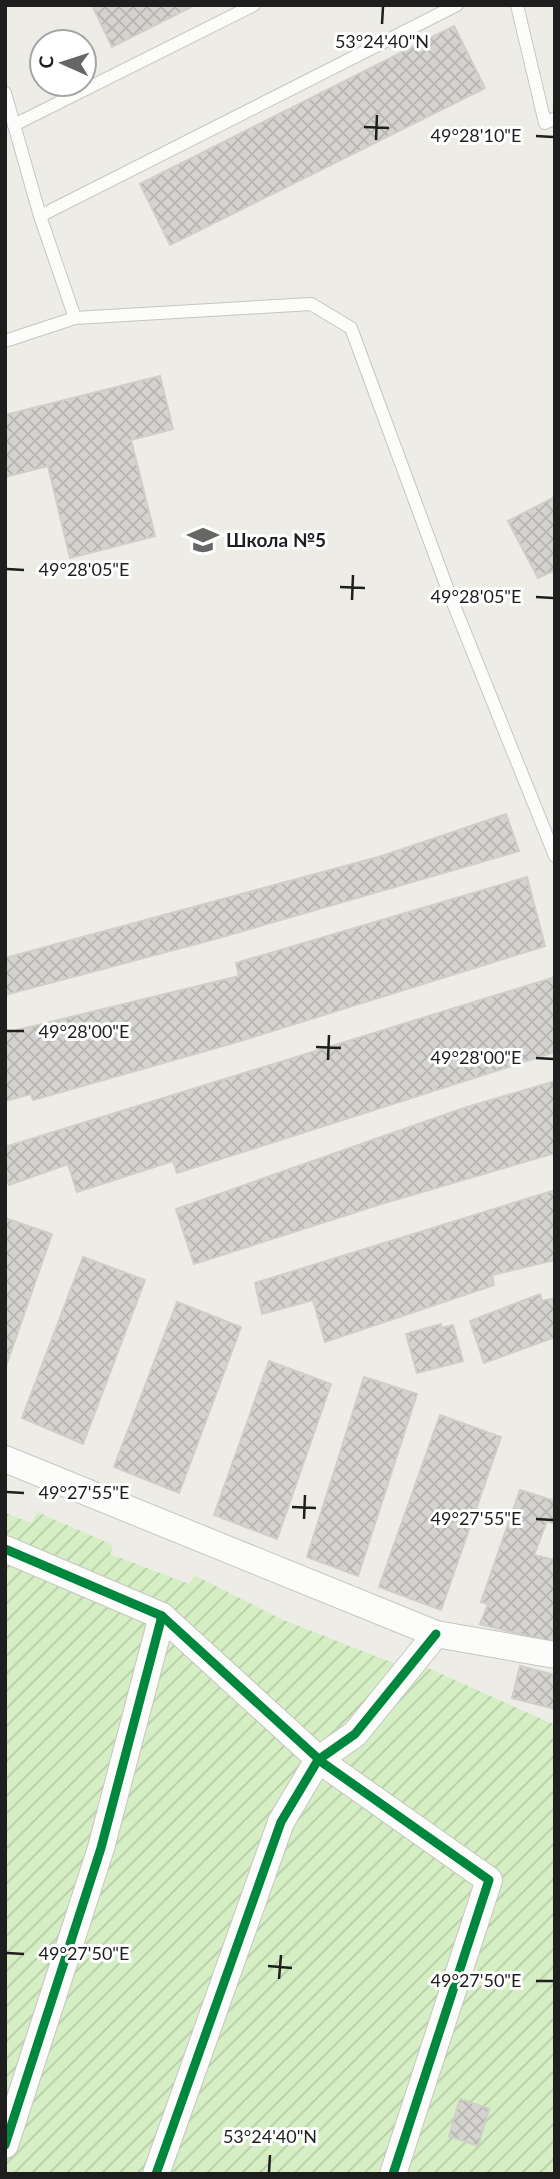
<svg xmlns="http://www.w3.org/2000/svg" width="560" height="2179" font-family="Lato,sans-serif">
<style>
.garden{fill:url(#garden-furrows)}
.building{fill:url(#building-cross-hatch);stroke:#d0cec8;stroke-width:2}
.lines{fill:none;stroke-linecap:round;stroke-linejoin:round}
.lane-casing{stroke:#c5c5c3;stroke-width:14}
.street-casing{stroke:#c5c5c3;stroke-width:28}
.lane{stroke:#fcfcfb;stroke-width:12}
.street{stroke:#fcfcfb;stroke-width:26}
.cycleway-casing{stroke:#fff;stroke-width:13}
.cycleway{stroke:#00873e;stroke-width:9}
.ticks{fill:none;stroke:#1e1e1e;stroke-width:2.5}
.labels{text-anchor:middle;stroke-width:6;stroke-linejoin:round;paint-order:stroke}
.poi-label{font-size:19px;font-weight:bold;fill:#1e1e1e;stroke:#fff;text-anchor:start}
.ticks-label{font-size:18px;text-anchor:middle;fill:#1e1e1e;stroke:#fff;stroke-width:6;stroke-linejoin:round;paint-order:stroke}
</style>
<defs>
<pattern id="garden-furrows" width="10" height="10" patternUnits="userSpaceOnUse" patternTransform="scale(1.75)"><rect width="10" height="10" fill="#d5eec3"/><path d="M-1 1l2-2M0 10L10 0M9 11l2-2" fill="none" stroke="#b6cca7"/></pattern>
<pattern id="building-cross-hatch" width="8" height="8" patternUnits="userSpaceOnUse" patternTransform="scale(1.75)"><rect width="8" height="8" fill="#d5d3cf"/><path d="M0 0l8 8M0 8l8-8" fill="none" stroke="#b6b5b1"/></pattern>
</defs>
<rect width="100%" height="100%" fill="#edece7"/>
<!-- garden -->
<path class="garden" d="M 37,1512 L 113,1545 L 110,1554 L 189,1584 L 194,1575 L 283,1620 L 414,1671 L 419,1664 L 555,1725 L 555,2174 L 5,2174 L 5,1513 L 32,1523 Z"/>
<!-- building -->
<g class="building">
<path d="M 92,5 L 195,5 L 112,47 Z"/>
<path d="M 454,26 L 485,88 L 170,245 L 140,184 Z"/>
<path d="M 160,376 L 173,429 L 131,440 L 155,536 L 70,558 L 48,466 L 5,477 L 5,415 Z"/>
<path d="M 555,497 L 555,570 L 538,578 L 508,521 Z"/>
<path d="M 506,814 L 519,851 L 215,939 L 5,995 L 5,958 L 382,856 Z"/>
<path d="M 527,877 L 545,946 L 237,1042 L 33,1100 L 31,1094 L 5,1101 L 5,1033 L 239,976 L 236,963 Z"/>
<path d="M 555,977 L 555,1052 L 177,1173 L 173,1161 L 77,1192 L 68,1164 L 9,1185 L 5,1172 L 5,1147 Z"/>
<path d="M 555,1081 L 555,1153 L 381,1204 L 194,1264 L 176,1209 L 464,1108 Z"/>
<path d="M 555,1190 L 555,1260 L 492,1275 L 494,1285 L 325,1342 L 313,1300 L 262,1314 L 255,1283 Z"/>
<path d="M 5,1218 L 52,1234 L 5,1369 Z"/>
<path d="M 83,1257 L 145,1280 L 83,1444 L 22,1418 Z"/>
<path d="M 540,1294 L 542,1301 L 555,1298 L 555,1337 L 484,1363 L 470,1321 Z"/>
<path d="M 177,1302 L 241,1327 L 179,1493 L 114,1467 Z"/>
<path d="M 441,1324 L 441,1328 L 453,1325 L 463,1361 L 417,1373 L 406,1334 Z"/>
<path d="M 269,1361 L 331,1384 L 277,1539 L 214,1515 Z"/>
<path d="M 364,1377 L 417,1394 L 358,1576 L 307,1557 Z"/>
<path d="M 440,1415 L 501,1437 L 441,1610 L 379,1587 Z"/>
<path d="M 520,1490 L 555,1501 L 555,1524 L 547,1521 L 534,1555 L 555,1560 L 555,1643 L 480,1624 L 488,1604 L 481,1602 Z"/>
<path d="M 520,1666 L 555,1675 L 555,1709 L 512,1698 Z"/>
<path d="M 460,2099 L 489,2109 L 478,2146 L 449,2136 Z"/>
</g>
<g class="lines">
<defs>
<g id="lane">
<path d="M 517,5 L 545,123 L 555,118"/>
<path d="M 5,93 L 40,216 L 75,318 L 311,304 L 351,328 L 449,593 L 555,856"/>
<path d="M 14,125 L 254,5"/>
<path d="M 40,216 L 457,5"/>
<path d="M 5,341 L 75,318"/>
</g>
<g id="street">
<path d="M 5,1459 L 436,1634 L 555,1655"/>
<path d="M 5,1549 L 162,1616 L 323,1763 L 489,1880 L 393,2174"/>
<path d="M 5,2145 L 101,1848 L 162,1616"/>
<path d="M 156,2174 L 281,1822 L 318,1760 L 355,1734 L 436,1634"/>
</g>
</defs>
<!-- lane casing -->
<use href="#lane" class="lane-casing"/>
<!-- street casing -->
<use href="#street" class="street-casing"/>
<!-- lane -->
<use href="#lane" class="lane"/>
<!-- street -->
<use href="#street" class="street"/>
<defs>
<g id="cycleway">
<path d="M 5,1549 L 162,1616 L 323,1763 L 489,1880 L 393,2174"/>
<path d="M 5,2145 L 101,1848 L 162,1616"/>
<path d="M 156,2174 L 281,1822 L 318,1760 L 355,1734 L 436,1634"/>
</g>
</defs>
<!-- cycleway casing -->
<use href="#cycleway" class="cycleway-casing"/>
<!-- cycleway -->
<use href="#cycleway" class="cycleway"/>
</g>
<!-- ticks -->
<path class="ticks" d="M 382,24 L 383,7M 364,127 L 389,128M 536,136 L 553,137M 376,140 L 377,115M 7,569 L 24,570M 340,587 L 365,588M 536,597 L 553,598M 352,600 L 353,575M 7,1031 L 24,1031M 316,1047 L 341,1048M 536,1058 L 553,1059M 328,1060 L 329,1035M 7,1492 L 24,1493M 292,1507 L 316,1508M 304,1519 L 305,1495M 536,1519 L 553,1520M 7,1953 L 24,1954M 268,1966 L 292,1968M 279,1979 L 281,1955M 536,1981 L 553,1981M 269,2172 L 270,2155"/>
<!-- icons -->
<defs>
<symbol id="school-bare" viewBox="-9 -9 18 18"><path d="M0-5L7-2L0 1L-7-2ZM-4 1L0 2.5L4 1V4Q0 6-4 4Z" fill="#666664" stroke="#fff" stroke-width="2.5" paint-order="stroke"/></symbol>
</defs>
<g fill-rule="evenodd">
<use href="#school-bare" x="181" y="518" width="44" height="44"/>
</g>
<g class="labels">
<!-- poi labels -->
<g class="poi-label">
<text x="226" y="547">Школа №5</text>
</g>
</g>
<g class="ticks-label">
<text x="382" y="48">53°24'40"N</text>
<text x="476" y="142">49°28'10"E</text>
<text x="84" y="576">49°28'05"E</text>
<text x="476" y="603">49°28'05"E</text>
<text x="84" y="1038">49°28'00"E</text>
<text x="476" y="1064">49°28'00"E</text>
<text x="84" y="1499">49°27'55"E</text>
<text x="476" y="1525">49°27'55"E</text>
<text x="84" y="1960">49°27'50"E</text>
<text x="476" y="1987">49°27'50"E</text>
<text x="270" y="2143">53°24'40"N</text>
</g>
<!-- border -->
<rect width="560" height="2179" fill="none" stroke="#1e1e1e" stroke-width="14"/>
<!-- north arrow -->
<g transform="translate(63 63) rotate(273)"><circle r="33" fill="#ffffff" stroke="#a5a5a5" stroke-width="2"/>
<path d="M0-5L12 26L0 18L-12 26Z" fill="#666664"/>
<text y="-10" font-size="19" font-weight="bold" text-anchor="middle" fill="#1e1e1e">С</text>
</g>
</svg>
